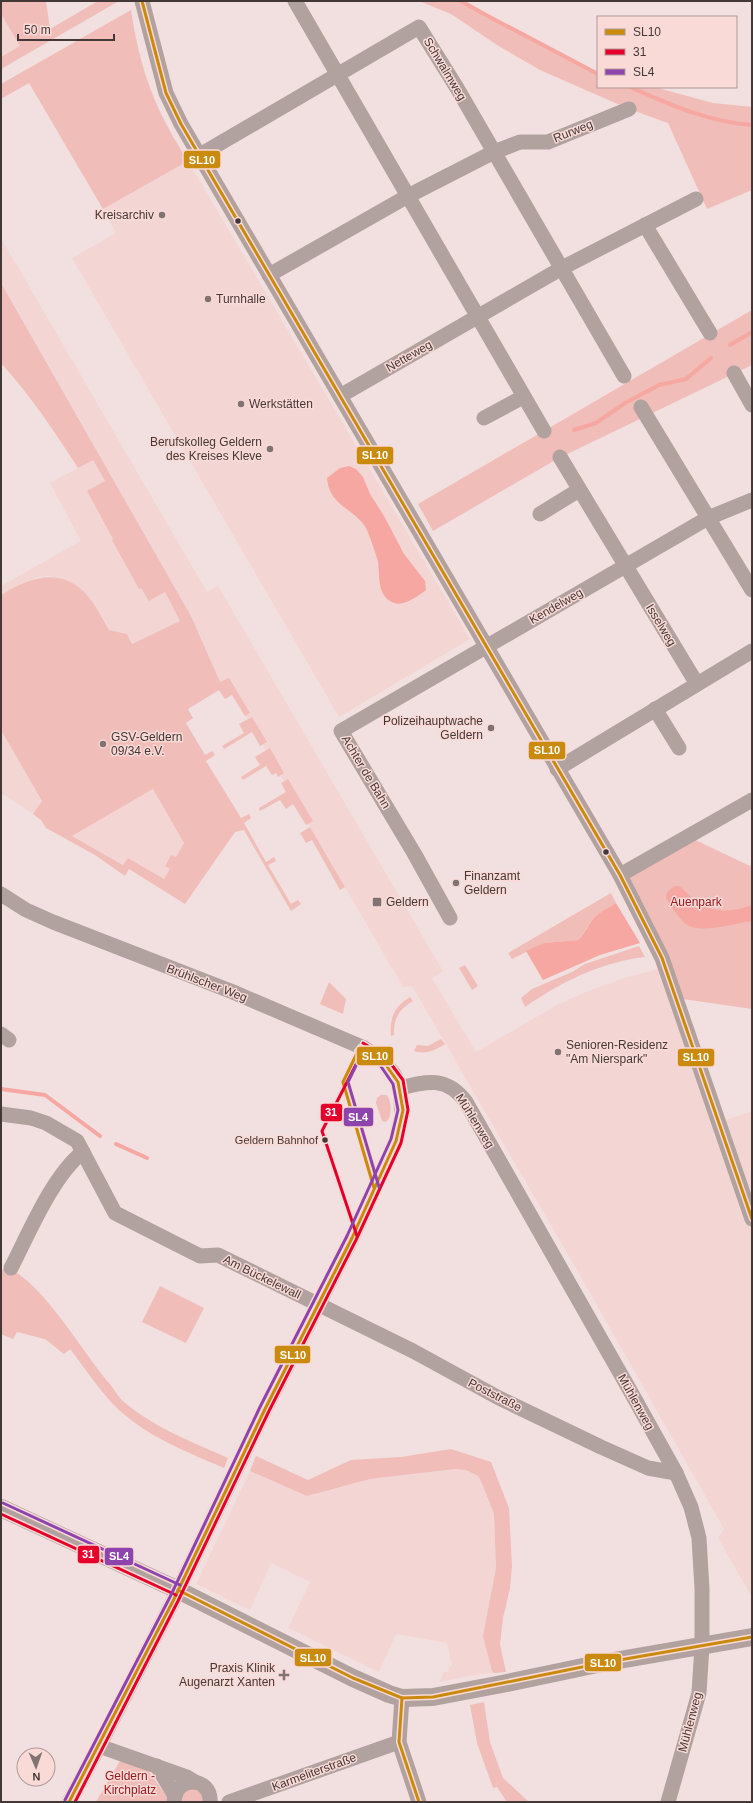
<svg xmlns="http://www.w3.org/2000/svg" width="753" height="1803" font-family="Arial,sans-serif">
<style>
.built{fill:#f3d6d4}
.green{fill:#f0bdb9;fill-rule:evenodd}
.water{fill:#f6a7a1}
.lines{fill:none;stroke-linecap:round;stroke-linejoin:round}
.stream{stroke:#f6a7a1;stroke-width:4}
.minor{stroke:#b1a19f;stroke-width:15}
.tertiary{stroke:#b1a19f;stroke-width:18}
.bus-1-casing{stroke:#f9dad7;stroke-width:6}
.bus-2-casing{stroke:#f9dad7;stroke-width:6}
.bus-3-casing{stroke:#f9dad7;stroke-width:6}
.bus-1{stroke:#ca8a0e;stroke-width:3}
.bus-2{stroke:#e4002b;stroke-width:3}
.bus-3{stroke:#8e44ad;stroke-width:3}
.poi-dot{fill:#817372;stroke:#f9dad7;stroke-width:1.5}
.bus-dot{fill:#443837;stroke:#f9dad7;stroke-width:1.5}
.labels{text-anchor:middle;stroke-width:3;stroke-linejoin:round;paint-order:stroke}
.bus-label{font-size:11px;fill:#443837;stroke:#f9dad7;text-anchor:end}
.street-label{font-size:12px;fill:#443837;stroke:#f9dad7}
.poi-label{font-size:12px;fill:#443837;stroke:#f9dad7;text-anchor:start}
.park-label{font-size:12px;fill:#981a20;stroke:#f9dad7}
.line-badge{stroke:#f9dad7;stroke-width:1.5}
.badge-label{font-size:11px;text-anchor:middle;font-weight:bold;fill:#fff}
</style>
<rect width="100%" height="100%" fill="#f1e0df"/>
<!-- built -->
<g class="built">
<path d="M 1,14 L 20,46 L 1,57 Z"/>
<path d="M 188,161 L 470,639 L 339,717 L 72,258 L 116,233 L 103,209 Z"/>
<path d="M 1,238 L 207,592 L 218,586 L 443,971 L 432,978 L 476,1052 L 557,1005 L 586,992 L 624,978 L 665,967 L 719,1122 L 752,1111 L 752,1597 L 718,1538 L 724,1529 L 581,1277 L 412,986 L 403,987 L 225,680 L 220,683 L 191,616 L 1,283 Z"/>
<path d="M 93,460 L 132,528 L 180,621 L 132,645 L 127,634 L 109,630 L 87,595 L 69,582 L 49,576 L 38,577 L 16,586 L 1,595 L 1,586 L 81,541 L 50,483 Z"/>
<path d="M 1,730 L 42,801 L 33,814 L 3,794 L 1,796 Z"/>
<path d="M 153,789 L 184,843 L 176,858 L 171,855 L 166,864 L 165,866 L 170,869 L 164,879 L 128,858 L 124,865 L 72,836 Z"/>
<path d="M 455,1469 L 466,1470 L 478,1476 L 481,1481 L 494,1514 L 496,1568 L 492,1587 L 492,1671 L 494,1673 L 474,1675 L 439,1682 L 444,1672 L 448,1672 L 449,1667 L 452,1666 L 447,1643 L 396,1634 L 379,1672 L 288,1628 L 310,1582 L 271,1563 L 250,1610 L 196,1584 L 250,1471 L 307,1496 L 370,1479 Z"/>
</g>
<!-- green -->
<g class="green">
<path d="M 1,1 L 46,1 L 50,29 L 98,1 L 119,1 L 1,69 L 1,57 L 20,46 L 1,14 Z"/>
<path d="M 419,1 L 461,1 L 586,68 L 598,72 L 598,87 L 654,87 L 713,103 L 752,107 L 752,190 L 707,209 L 668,123 L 629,109 L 540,70 L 497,45 L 451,14 Z"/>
<path d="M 131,10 C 140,70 155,110 188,161 L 103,209 L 29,83 L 1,99 L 1,84 Z"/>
<path d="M 1,283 L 191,616 L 220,682 L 229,678 L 250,713 L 245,716 L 232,695 L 225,699 L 219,690 L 188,709 L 193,718 L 186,723 L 205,755 L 212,751 L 215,755 L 206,761 L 241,818 L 249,814 L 251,818 L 244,823 L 266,862 L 274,857 L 276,861 L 268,865 L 291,904 L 298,900 L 301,904 L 291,911 L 244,830 L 235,832 L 185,904 L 129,869 L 125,876 L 95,855 L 46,828 L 41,820 L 33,814 L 42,801 L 1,730 L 1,595 C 29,578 59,566 86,594 C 95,604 102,618 109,630 L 127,634 L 132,644 L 180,621 L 165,592 L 149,601 L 141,588 L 139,589 L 112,540 L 113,539 L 87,491 L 105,481 L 93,460 L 78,468 C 54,431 31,396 1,363 ZM 153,789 L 184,843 L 176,857 L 171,855 L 165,866 L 170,869 L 164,879 L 128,858 L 123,865 L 72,836 Z"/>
<path d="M 752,310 L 752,365 L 557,459 L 433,531 L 418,504 Z"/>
<path d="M 252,717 L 267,742 L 260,746 L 252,732 L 224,749 L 222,746 L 244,733 L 239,724 Z"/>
<path d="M 270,748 L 284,773 L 278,777 L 276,773 L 272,775 L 266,766 L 243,780 L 241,777 L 260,765 L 255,757 Z"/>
<path d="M 288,779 L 313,821 L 306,825 L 293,804 L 286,809 L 280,800 L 260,811 L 259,808 L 286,792 L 281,783 Z"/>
<path d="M 310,827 L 345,887 L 340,890 L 312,840 L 306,843 L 300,833 Z"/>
<path d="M 689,837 L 750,866 L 752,863 L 752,1009 L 676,998 L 620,875 Z"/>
<path d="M 611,893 L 616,903 C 608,908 599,912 593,919 C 587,925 585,934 578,940 L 544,943 L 512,959 L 508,953 Z"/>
<path d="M 639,946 L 645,957 C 601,962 561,982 525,1007 L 521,998 L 532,989 L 572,972 L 585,964 Z"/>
<path d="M 465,965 L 478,986 L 472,990 L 459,968 Z"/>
<path d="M 329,982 L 346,999 L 343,1014 L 320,1004 Z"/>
<path d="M 410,997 L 413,1001 C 399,1009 393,1019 394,1035 L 391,1036 C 389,1018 395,1006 410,997 Z"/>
<path d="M 441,1039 L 445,1044 C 435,1050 426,1055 414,1051 L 417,1045 L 428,1046 Z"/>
<path d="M 381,1095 L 387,1095 C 392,1102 392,1117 386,1122 L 382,1121 L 376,1103 L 377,1098 Z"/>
<path d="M 7,1268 C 41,1280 84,1354 109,1383 C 114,1389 118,1397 124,1402 C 155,1428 192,1442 228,1458 L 224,1468 C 185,1451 143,1435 113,1404 C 97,1387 84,1367 70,1349 L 64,1354 L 45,1339 L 17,1332 L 13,1339 L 1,1334 L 1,1270 Z"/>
<path d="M 160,1286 L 204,1308 L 186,1343 L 142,1322 Z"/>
<path d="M 451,1449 L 491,1462 L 509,1508 L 512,1566 L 510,1588 L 503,1618 L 500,1644 L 506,1672 L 494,1673 L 492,1671 L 483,1636 L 496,1568 L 494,1514 L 481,1481 L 478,1476 L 466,1470 L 455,1469 L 370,1479 L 307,1496 L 250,1471 L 256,1456 L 308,1480 L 351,1460 L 401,1457 Z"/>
<path d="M 484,1702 L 490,1742 L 503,1778 L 529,1802 L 507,1802 L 497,1787 L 493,1788 L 477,1743 L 470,1705 Z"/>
<path d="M 120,1761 L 147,1769 L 171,1802 L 96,1802 Z"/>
<path d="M 190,1788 L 201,1792 L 204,1802 L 180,1802 L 181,1795 Z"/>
</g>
<!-- water -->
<g class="water">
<path d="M 349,466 L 356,469 L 363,477 L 370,494 L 384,516 L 404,554 L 425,581 L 426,590 C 416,597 402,609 390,601 C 377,593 380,575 378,562 C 375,551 371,540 367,530 C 357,509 329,507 327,478 L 340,468 Z"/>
<path d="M 675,886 L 679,886 C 685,890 688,895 693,899 C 709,913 733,913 752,905 L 752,921 C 736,923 701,934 687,925 C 678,918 672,907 666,898 L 667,892 Z"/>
<path d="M 616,903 L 640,943 L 600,955 L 543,980 L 526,951 L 544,943 L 578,940 C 585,934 587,926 593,919 C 599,912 608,908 616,903 Z"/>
</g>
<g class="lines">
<!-- stream -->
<g class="stream">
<path d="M 461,1 L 486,15 L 598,74"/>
<path d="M 630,87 C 669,104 708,122 752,125"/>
<path d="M 730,345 L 752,332"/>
<path d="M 574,430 L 596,423 L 625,403 L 659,385 L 686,379 L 711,358"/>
<path d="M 1,1089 L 45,1095 L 100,1136"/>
<path d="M 116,1144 L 147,1158"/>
</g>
<!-- minor -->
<g class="minor">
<path d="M 142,1 L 166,93 L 181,124 L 620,875 L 662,958 L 752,1219"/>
<path d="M 295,1 L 544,431"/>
<path d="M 200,155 L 419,27 L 457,88 L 624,376"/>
<path d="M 645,225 L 710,333"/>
<path d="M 269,275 L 408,196 L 494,152 L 520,142 L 548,142 L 629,109"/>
<path d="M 734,373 L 752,405"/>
<path d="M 340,396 L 562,268 L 696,199"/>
<path d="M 641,407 L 752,590"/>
<path d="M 484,418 L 523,397"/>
<path d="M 560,457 L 697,684"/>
<path d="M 540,514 L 579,490"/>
<path d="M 655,709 L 679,748"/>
<path d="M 557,769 L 752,651"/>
<path d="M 620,875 L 752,800"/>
<path d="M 1,894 L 26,910 L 53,922 L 233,992 L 364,1048 L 383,1061 L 394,1074 L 400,1088 L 402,1115 L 396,1141 L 352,1238 L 265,1409 L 174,1599 L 99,1746 L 69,1802"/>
<path d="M 450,918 L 414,853 L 341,731 L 708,518 L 752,500"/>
<path d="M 1,1034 L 9,1040"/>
<path d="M 400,1088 C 427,1081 447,1076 466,1102 L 632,1394 L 676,1473 L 691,1507 L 699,1538 L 702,1589 L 702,1646 L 699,1693 L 668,1802"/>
<path d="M 1,1114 L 31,1118 L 46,1123 L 77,1141 L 115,1213 L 200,1256 L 218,1255 L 413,1351 L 499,1398 L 601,1447 L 648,1468 L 676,1473"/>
<path d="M 11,1268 C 29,1233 53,1175 83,1152"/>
<path d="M 402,1698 L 399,1742 L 419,1802"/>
<path d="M 99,1746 L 187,1777 L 195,1782"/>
<path d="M 157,1766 L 175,1796"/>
<path d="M 174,1802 C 175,1774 212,1777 210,1802"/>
<path d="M 229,1802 L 399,1742"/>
</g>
<!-- tertiary -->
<path class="tertiary" d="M 1,1508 L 178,1590 L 353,1678 L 389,1694 L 402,1698 L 433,1697 L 502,1684 L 602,1663 L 752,1637"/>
<defs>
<g id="bus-1">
<path d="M 142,1 L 166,93 L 181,124 L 620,875 L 662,958 L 752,1219"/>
<path d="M 178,1590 L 353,1678 L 402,1698 L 433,1697 L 602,1663 L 752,1637"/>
<path d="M 402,1698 L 399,1742 L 419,1802"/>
<path d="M 69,1802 L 174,1599 L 265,1409 L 352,1238 L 396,1141 L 403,1110 L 398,1082 L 383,1061 L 360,1047 L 343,1082 L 374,1188"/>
</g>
<g id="bus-2">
<path d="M 357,1236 L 322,1131 L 364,1049"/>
<path d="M 1,1514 L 176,1595"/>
<path d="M 75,1802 L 178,1601 L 269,1411 L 356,1240 L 401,1143 L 408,1110 L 403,1080 L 386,1057 L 363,1043"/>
</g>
<g id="bus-3">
<path d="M 364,1049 L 348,1082 L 379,1187"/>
<path d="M 3,1503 L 180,1585"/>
<path d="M 65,1800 L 170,1597 L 260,1407 L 347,1236 L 391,1139 L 398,1110 L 393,1084 L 380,1065 L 357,1051"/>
</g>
</defs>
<!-- bus-1 casing -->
<use href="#bus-1" class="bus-1-casing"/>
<!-- bus-2 casing -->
<use href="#bus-2" class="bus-2-casing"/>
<!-- bus-3 casing -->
<use href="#bus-3" class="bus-3-casing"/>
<!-- bus-1 -->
<use href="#bus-1" class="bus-1"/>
<!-- bus-2 -->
<use href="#bus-2" class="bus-2"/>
<!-- bus-3 -->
<use href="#bus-3" class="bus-3"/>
</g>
<!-- markers -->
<g class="poi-dot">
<circle cx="162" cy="215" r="4"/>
<circle cx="208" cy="299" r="4"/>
<circle cx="241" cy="404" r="4"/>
<circle cx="270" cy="449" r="4"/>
<circle cx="491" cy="728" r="4"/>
<circle cx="103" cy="744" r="4"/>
<circle cx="456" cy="883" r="4"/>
<rect x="372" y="897" width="10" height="10" rx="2"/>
<circle cx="558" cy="1052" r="4"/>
<path d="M282 1669h4v4h4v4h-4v4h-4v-4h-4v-4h4z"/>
</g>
<g class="bus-dot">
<circle cx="238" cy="221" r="3.5"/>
<circle cx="606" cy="852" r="3.5"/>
<circle cx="325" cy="1140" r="3.5"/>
</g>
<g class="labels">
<!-- bus labels -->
<g class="bus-label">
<text x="318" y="1144">Geldern Bahnhof</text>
</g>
<!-- street labels -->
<g class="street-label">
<text transform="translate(445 69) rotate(59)" y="4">Schwalmweg</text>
<text transform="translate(573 131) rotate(-22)" y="4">Rurweg</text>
<text transform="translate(409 356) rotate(-30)" y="4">Netteweg</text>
<text transform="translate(556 606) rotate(-30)" y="4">Kendelweg</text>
<text transform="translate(661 625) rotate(59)" y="4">Isselweg</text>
<text transform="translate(366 772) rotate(59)" y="4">Achter de Bahn</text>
<text transform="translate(207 983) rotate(21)" y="4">Brühlscher Weg</text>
<text transform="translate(475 1121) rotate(58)" y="4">Mühlenweg</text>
<text transform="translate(262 1277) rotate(26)" y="4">Am Bückelewall</text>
<text transform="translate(495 1395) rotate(27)" y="4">Poststraße</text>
<text transform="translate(636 1402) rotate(61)" y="4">Mühlenweg</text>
<text transform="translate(690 1722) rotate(-75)" y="4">Mühlenweg</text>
<text transform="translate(314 1772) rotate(-20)" y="4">Karmeliterstraße</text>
</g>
<!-- poi labels -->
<g class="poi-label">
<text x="154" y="219" text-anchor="end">Kreisarchiv</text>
<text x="216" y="303">Turnhalle</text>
<text x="249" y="408">Werkstätten</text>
<text x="262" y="446" text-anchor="end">Berufskolleg Geldern<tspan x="262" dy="14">des Kreises Kleve</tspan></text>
<text x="483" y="725" text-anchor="end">Polizeihauptwache<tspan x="483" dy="14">Geldern</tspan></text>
<text x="111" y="741">GSV-Geldern<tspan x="111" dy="14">09/34 e.V.</tspan></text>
<text x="464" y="880">Finanzamt<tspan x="464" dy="14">Geldern</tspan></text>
<text x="386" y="906">Geldern</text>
<text x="566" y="1049">Senioren-Residenz<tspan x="566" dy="14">"Am Nierspark"</tspan></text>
<text x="275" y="1672" text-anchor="end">Praxis Klinik<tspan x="275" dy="14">Augenarzt Xanten</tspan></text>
</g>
<!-- park labels -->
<g class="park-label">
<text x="696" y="906">Auenpark</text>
<text x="130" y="1780">Geldern -<tspan x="130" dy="14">Kirchplatz</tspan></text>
</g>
</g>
<g class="line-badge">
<rect x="183" y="150" width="38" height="19" rx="4" fill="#ca8a0e"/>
<rect x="356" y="446" width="38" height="19" rx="4" fill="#ca8a0e"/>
<rect x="528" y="741" width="38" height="19" rx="4" fill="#ca8a0e"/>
<rect x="356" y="1046" width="38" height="20" rx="4" fill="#ca8a0e"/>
<rect x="677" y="1048" width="38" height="19" rx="4" fill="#ca8a0e"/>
<rect x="320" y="1103" width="23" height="19" rx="4" fill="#e4002b"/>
<rect x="343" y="1107" width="31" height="20" rx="4" fill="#8e44ad"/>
<rect x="274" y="1345" width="37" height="19" rx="4" fill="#ca8a0e"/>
<rect x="77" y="1545" width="23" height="19" rx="4" fill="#e4002b"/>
<rect x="104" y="1547" width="30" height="19" rx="4" fill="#8e44ad"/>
<rect x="294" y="1648" width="38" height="19" rx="4" fill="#ca8a0e"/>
<rect x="584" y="1653" width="38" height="19" rx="4" fill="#ca8a0e"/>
</g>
<g class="badge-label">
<text x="202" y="164">SL10</text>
<text x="375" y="459">SL10</text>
<text x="547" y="754">SL10</text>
<text x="375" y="1060">SL10</text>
<text x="696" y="1061">SL10</text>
<text x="331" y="1116">31</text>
<text x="358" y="1121">SL4</text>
<text x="293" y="1359">SL10</text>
<text x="88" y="1558">31</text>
<text x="119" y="1560">SL4</text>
<text x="313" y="1662">SL10</text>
<text x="603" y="1667">SL10</text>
</g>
<!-- border -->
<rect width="753" height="1803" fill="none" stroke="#443837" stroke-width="4"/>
<!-- legend -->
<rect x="597" y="16" width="140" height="72" fill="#f9dad7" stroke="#b19997"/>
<rect x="605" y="29" width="20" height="6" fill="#ca8a0e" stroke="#b19997"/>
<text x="633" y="36" font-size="12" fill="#443837">SL10</text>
<rect x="605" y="49" width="20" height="6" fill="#e4002b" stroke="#b19997"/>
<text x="633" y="56" font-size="12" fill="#443837">31</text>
<rect x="605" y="69" width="20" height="6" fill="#8e44ad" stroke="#b19997"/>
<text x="633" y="76" font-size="12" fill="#443837">SL4</text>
<!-- north arrow -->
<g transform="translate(36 1767) rotate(178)"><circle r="19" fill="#f9dad7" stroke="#b19997"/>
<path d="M0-3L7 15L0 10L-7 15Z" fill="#817372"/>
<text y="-6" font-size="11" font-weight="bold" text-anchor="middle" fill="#443837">N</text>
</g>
<!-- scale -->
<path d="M18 34v6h96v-6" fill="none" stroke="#443837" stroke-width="2"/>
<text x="24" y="34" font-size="12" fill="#443837" stroke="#f9dad7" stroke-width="3" paint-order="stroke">50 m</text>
</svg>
